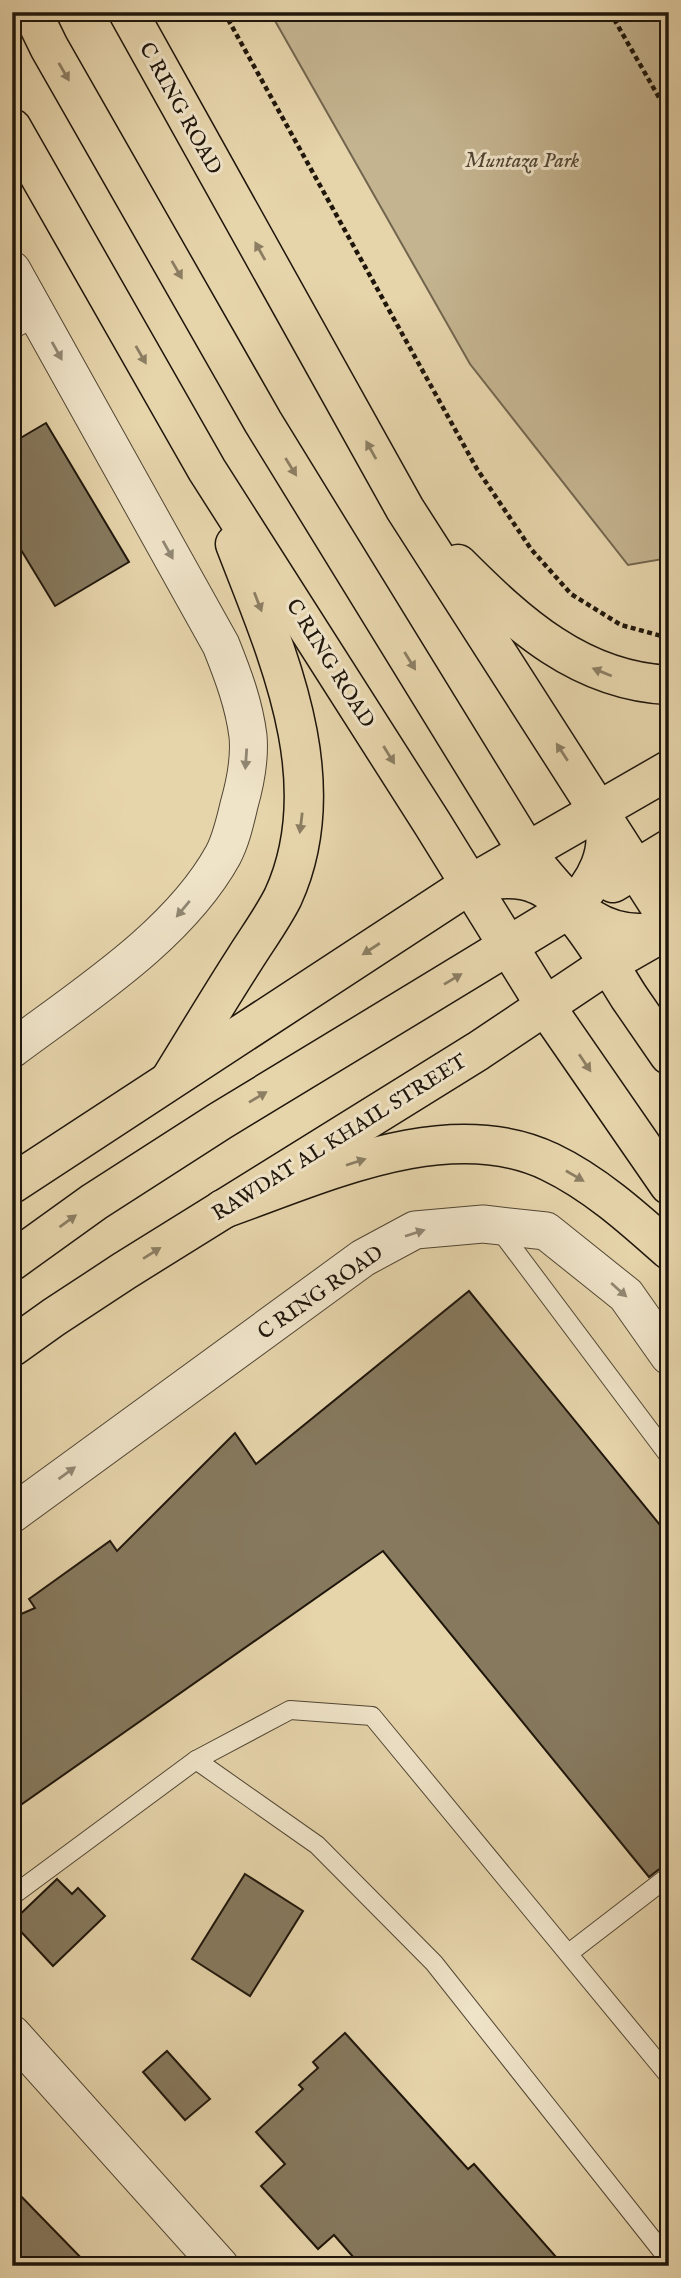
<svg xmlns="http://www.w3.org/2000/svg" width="681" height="2278" font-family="'IM FELL English',serif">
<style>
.green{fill:#c4b490;stroke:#72654e;stroke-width:2}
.building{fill:#86795e;stroke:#1f160b;stroke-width:2}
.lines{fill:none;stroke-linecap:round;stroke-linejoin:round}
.service-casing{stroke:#514633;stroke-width:20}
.minor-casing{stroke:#514633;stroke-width:39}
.primary-casing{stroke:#1f160b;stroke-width:41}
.trunk-casing{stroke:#1f160b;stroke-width:41}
.path{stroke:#1f160b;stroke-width:4.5;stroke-dasharray:5 3.5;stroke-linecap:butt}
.service{stroke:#efe3c8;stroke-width:18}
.minor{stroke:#efe3c8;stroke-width:37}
.primary{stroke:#e6d4ab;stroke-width:38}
.trunk{stroke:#e6d4ab;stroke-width:38}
.oneway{fill:#8c7e63}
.oneway2{fill:#918773}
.labels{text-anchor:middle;stroke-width:6;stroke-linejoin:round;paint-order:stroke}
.street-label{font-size:21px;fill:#1f160b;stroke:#efe3c8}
.park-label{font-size:21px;font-style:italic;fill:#514533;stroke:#efe3c8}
</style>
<rect width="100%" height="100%" fill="#e6d4ab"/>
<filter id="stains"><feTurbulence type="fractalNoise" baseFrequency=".00286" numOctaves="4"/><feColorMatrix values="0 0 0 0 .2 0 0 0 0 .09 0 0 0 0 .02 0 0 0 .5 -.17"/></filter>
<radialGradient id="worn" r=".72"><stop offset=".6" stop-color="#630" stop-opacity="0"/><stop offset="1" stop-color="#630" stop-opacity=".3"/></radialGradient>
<!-- green -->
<path class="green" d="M 270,12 L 669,12 L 669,558 L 628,565 L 470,364 Z"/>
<!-- building -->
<g class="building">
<path d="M 46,423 L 129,562 L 55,606 L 12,535 L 12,443 Z"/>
<path d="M 469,1291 L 669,1536 L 669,1865 L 662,1867 L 649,1877 L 383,1551 L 12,1811 L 12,1618 L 35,1608 L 29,1599 L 110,1541 L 117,1551 L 235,1433 L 256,1464 Z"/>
<path d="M 245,1874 L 303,1911 L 250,1996 L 192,1959 Z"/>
<path d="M 57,1879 L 72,1894 L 78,1888 L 105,1916 L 53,1966 L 12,1922 Z"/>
<path d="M 345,2033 L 468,2169 L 474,2164 L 564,2266 L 361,2266 L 334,2235 L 318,2249 L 261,2186 L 285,2164 L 256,2132 L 303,2089 L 299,2085 L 318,2068 L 313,2062 Z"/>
<path d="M 167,2051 L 210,2099 L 185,2120 L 143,2072 Z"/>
<path d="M 12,2187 L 89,2266 L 12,2266 Z"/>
</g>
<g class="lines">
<defs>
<g id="service">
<path d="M 12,330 L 38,316"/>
<path d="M 498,1228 L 669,1456"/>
<path d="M 196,1760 L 290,1710 L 372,1716 L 669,2076"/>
<path d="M 12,1896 L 196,1760 L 317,1845 L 434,1963 L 669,2260"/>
<path d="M 569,1953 L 669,1876"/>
</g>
<g id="minor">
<path d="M 12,270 L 221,645 C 233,675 244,704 248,736 C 250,758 245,784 239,805 C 235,822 231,840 223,855 C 179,935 83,996 12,1049"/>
<path d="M 12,1514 L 363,1258 L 415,1230 L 483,1224 L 546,1231 L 626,1295 L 669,1356"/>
<path d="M 12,2034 L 220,2266"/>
</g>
<g id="primary">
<path d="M 12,1184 L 469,885 L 669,770"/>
<path d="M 12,1347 L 54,1317 L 124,1271 L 478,1051 L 608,964 L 669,929"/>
</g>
<g id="trunk">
<path d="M 32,12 L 49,47 L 263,422 L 533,861 C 569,906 606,948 669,928"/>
<path d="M 128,12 L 405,509 L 669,921"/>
<path d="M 12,128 L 207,470 L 432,823 L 546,1007 L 669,1185"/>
<path d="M 458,564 C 518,624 580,681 669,685"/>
<path d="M 613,883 L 669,849"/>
<path d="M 469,885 C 491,879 517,875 538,885 C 574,901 608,964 629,997 C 642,1016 655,1035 669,1055"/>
<path d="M 171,1078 C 195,1039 219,999 244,960 C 257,939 272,919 283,897 C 336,781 277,653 235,544"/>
<path d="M 223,1209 C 320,1175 448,1113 550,1162 C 594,1183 632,1217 669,1250"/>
<path d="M 12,1261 L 94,1202 L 220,1121 L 569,909 C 595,885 616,848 600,813"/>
</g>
</defs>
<!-- service casing -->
<use href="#service" class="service-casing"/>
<!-- minor casing -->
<use href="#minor" class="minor-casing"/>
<!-- primary casing -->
<use href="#primary" class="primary-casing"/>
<!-- trunk casing -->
<use href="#trunk" class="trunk-casing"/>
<!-- path -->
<g class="path">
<path d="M 224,12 L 477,469 L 531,549 L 571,594 L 621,625 L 669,638"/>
<path d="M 610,12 L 669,115"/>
</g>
<!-- service -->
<use href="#service" class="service"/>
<!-- minor -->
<use href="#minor" class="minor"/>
<!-- primary -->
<use href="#primary" class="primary"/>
<!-- trunk -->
<use href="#trunk" class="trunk"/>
</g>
<!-- one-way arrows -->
<defs><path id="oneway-solid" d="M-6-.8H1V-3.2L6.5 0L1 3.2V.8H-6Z" transform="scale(1.75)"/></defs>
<g class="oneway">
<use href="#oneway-solid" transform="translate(64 72) rotate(60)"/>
<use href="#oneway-solid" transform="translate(260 251) rotate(-119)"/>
<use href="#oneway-solid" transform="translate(177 270) rotate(60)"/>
<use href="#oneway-solid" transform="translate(141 355) rotate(60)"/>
<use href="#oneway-solid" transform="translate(371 450) rotate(-119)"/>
<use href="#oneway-solid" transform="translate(291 467) rotate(58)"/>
<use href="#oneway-solid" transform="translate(258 602) rotate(69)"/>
<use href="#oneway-solid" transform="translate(410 661) rotate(58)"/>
<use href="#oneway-solid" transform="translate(602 672) rotate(-158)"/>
<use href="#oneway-solid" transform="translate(562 752) rotate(-123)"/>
<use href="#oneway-solid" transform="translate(389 755) rotate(58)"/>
<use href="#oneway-solid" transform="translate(301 823) rotate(97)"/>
<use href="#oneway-solid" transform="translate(371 949) rotate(147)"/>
<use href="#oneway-solid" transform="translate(453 979) rotate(-31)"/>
<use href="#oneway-solid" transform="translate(585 1063) rotate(56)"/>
<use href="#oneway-solid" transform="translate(258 1097) rotate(-31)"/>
<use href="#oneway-solid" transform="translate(356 1162) rotate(-18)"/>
<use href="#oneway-solid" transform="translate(575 1176) rotate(30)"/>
<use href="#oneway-solid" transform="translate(68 1221) rotate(-36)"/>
<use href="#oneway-solid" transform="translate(152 1253) rotate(-32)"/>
</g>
<g class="oneway2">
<use href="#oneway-solid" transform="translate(57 351) rotate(61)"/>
<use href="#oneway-solid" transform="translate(168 550) rotate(61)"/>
<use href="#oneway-solid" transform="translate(246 759) rotate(94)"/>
<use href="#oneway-solid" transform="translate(183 909) rotate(130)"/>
<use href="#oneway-solid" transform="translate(415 1233) rotate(-18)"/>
<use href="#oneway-solid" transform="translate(619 1290) rotate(42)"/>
<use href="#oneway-solid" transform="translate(67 1473) rotate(-36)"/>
</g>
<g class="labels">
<!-- street labels -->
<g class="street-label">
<text transform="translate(181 108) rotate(61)" y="7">C RING ROAD</text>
<text transform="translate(331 663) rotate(58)" y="7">C RING ROAD</text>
<text transform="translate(339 1137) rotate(-32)" y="7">RAWDAT AL KHAIL STREET</text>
<text transform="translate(320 1292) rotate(-35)" y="7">C RING ROAD</text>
</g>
<!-- park labels -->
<g class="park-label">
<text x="522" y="167">Muntaza Park</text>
</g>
</g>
<!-- margin -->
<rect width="681" height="2278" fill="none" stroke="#e6d4ab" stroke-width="42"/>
<rect x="14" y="14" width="653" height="2250" fill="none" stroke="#1f160b" stroke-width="3.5"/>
<rect x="21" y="21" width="639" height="2236" fill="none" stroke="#1f160b" stroke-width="2"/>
<rect width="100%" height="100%" filter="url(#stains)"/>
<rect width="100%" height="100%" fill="url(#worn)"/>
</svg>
